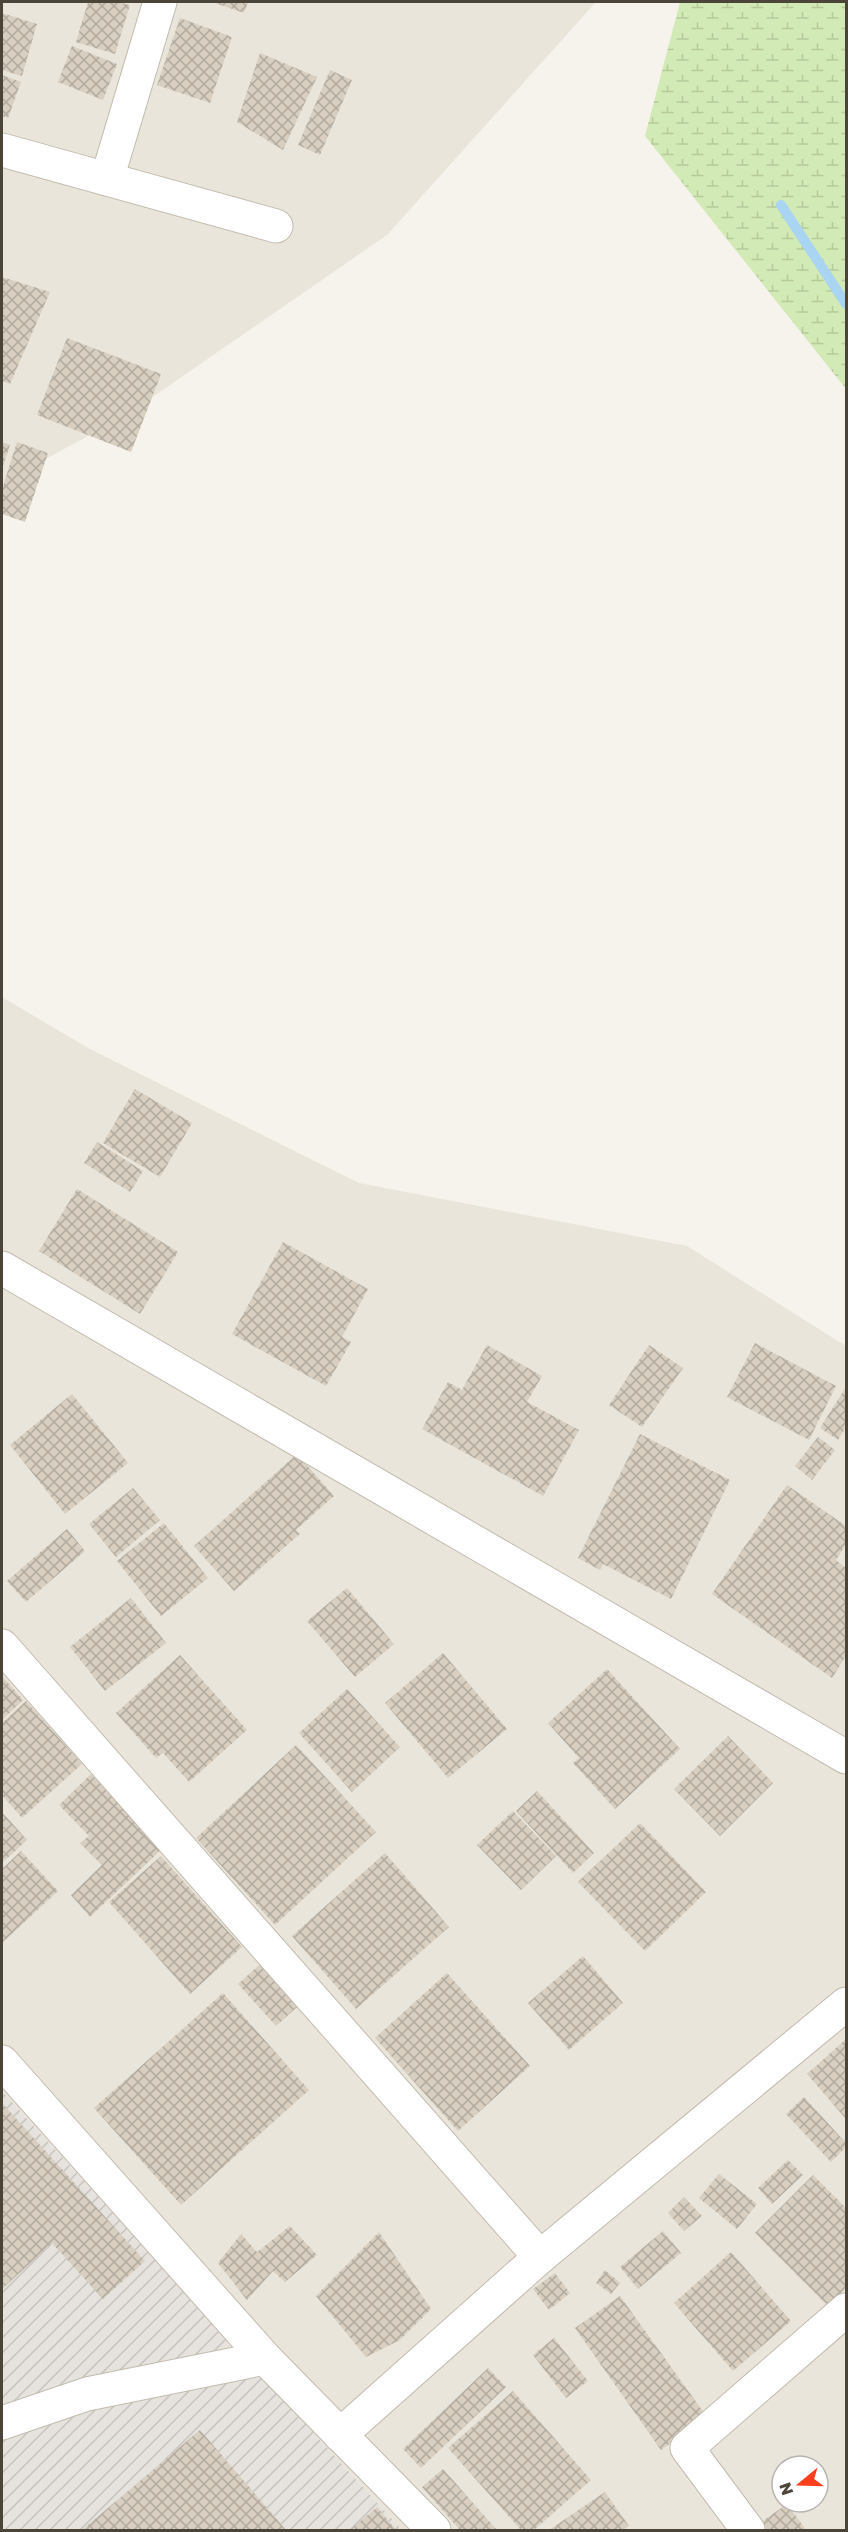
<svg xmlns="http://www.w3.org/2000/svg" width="848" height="2532" font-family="'Golos Text',sans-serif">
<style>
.residential{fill:#eae5da;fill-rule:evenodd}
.industrial{fill:url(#industrial-furrows)}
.wetland{fill:url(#wetland-marsh)}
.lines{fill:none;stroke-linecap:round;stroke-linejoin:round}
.stream{stroke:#a9d4f2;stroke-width:10}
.building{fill:url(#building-cross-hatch)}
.minor-casing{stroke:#c2bbae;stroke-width:35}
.minor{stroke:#fff;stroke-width:33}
</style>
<defs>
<pattern id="industrial-furrows" width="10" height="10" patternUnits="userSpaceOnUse" patternTransform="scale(1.5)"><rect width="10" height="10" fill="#e6e2dd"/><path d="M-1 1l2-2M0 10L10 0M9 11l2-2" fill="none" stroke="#c7c3be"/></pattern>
<pattern id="wetland-marsh" width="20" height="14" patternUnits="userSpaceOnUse" patternTransform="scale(1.5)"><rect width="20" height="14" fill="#d2eab5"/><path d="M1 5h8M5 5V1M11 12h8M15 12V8" fill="none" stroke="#b6ca9c"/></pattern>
<pattern id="building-cross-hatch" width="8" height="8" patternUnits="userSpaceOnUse" patternTransform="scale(1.5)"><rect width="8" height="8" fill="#d8cfc1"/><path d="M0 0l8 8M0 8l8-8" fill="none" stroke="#b1aa9e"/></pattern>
</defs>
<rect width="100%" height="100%" fill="#f6f3ec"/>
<!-- residential -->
<g class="residential">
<path d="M 2,2 L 596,2 L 387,235 L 128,414 L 2,483 Z"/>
<path d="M 2,997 L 88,1048 L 359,1183 L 687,1246 L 846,1346 L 846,2530 L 402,2530 L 2,2091 ZM 782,2466 L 818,2466 L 818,2502 L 782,2502 Z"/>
</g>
<!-- industrial -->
<path class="industrial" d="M 2,2091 L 402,2530 L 2,2530 Z"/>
<!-- wetland -->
<path class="wetland" d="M 680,2 L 846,2 L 846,389 L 645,136 Z"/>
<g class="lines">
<!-- stream -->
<path class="stream" d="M 781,205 L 846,304"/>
</g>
<!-- building -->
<g class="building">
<path d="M 88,2 L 117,2 L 130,5 L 115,54 L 76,42 Z"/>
<path d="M 212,2 L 248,2 L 244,13 Z"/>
<path d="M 2,13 L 37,24 L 22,76 L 2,70 Z"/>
<path d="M 180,18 L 232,37 L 210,103 L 157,85 Z"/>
<path d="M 72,46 L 117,64 L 103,100 L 58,82 Z"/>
<path d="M 260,53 L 317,77 L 283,150 L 237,122 Z"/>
<path d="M 330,70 L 352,80 L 320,155 L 298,145 Z"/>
<path d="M 2,75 L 21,82 L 8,118 L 2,116 Z"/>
<path d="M 2,277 L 50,292 L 10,384 L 2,381 Z"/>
<path d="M 67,338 L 161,374 L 131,452 L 37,415 Z"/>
<path d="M 2,442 L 10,445 L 2,469 Z"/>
<path d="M 17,442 L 48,453 L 25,522 L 2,514 L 2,489 Z"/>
<path d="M 135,1089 L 192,1123 L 160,1177 L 103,1143 Z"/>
<path d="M 97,1142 L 143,1171 L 130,1192 L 84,1163 Z"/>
<path d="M 77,1189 L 178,1252 L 140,1314 L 39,1251 Z"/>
<path d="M 283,1242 L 368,1289 L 342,1337 L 351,1342 L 326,1386 L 232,1334 Z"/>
<path d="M 755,1343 L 836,1386 L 809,1440 L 727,1397 Z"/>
<path d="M 487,1345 L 542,1376 L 527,1402 L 579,1430 L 543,1496 L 422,1429 L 448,1382 L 462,1390 Z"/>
<path d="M 649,1345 L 683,1368 L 642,1427 L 609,1405 Z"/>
<path d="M 846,1387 L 846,1427 L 838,1440 L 820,1428 Z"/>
<path d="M 72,1394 L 128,1463 L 65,1514 L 10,1445 Z"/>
<path d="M 640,1434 L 730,1480 L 671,1599 L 603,1564 L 600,1570 L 578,1558 Z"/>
<path d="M 818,1437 L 835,1450 L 812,1480 L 795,1466 Z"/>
<path d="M 297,1454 L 334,1496 L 296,1530 L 300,1534 L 234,1591 L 194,1546 Z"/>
<path d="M 787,1485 L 846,1526 L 846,1544 L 836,1560 L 846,1568 L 846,1656 L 832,1678 L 712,1594 Z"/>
<path d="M 133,1488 L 160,1520 L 116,1557 L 89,1524 Z"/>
<path d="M 164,1523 L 208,1578 L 161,1616 L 117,1561 Z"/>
<path d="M 67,1529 L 85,1551 L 26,1602 L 7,1581 Z"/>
<path d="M 347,1588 L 394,1644 L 355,1677 L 307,1621 Z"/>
<path d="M 131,1598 L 166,1643 L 105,1691 L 70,1647 Z"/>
<path d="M 443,1653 L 507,1729 L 448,1778 L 385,1703 Z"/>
<path d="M 180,1655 L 247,1730 L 189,1782 L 163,1753 L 156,1758 L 116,1713 Z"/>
<path d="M 607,1669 L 680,1749 L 615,1809 L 573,1763 L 579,1758 L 548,1723 Z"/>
<path d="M 2,1676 L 23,1700 L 2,1720 Z"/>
<path d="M 347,1689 L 400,1747 L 352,1792 L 299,1733 Z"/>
<path d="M 26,1701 L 82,1764 L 22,1818 L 2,1795 L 2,1723 Z"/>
<path d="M 728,1736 L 773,1783 L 720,1836 L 674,1789 Z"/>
<path d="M 296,1745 L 376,1832 L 275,1925 L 196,1838 Z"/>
<path d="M 91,1774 L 162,1849 L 90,1917 L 71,1895 L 102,1865 L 80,1843 L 89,1836 L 59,1805 Z"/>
<path d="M 537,1791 L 594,1853 L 573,1873 L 516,1811 Z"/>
<path d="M 513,1811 L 556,1856 L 521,1890 L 477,1845 Z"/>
<path d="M 2,1812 L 27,1840 L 2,1863 Z"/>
<path d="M 640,1823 L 706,1892 L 645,1951 L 578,1882 Z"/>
<path d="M 21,1851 L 58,1891 L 2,1943 L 2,1869 Z"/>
<path d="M 385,1853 L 449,1927 L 356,2009 L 292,1936 Z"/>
<path d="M 161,1856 L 242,1947 L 190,1994 L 109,1902 Z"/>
<path d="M 583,1956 L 623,2003 L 569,2050 L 528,2003 Z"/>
<path d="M 267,1958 L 305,2000 L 276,2026 L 238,1984 Z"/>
<path d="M 447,1973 L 530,2066 L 458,2131 L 375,2038 Z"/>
<path d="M 223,1993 L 309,2090 L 181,2205 L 94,2108 Z"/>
<path d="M 846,2039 L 846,2119 L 807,2074 Z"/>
<path d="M 804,2097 L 846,2143 L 846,2147 L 831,2162 L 786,2114 Z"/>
<path d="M 2,2103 L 145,2261 L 103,2299 L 52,2243 L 2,2289 Z"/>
<path d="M 788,2160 L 803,2175 L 772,2204 L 758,2188 Z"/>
<path d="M 719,2174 L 757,2204 L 737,2229 L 699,2198 Z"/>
<path d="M 813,2175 L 846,2208 L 846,2288 L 828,2306 L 755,2233 Z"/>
<path d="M 684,2197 L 702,2216 L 684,2231 L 668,2213 Z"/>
<path d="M 290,2226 L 317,2255 L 285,2282 L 273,2271 L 247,2300 L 218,2263 L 241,2234 L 257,2252 Z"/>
<path d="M 663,2231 L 681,2253 L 638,2289 L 620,2267 Z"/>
<path d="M 379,2232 L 431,2309 L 400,2340 L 366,2357 L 316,2296 Z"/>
<path d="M 731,2252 L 791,2321 L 733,2371 L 674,2303 Z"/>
<path d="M 605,2270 L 620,2283 L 611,2294 L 596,2283 Z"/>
<path d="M 555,2273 L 570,2293 L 549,2310 L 533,2289 Z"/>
<path d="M 620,2296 L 707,2417 L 661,2450 L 575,2328 Z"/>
<path d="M 554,2338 L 588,2381 L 566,2398 L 533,2355 Z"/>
<path d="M 488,2368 L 506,2387 L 421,2468 L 403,2449 Z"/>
<path d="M 513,2391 L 591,2480 L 534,2530 L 521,2530 L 448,2448 Z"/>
<path d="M 200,2430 L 286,2530 L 82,2530 Z"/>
<path d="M 443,2469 L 497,2530 L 460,2530 L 422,2487 Z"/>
<path d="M 605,2492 L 629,2526 L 623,2530 L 549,2530 Z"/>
<path d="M 787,2504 L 806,2530 L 761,2530 L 757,2525 Z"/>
<path d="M 377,2507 L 396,2530 L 350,2530 Z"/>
</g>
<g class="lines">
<defs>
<g id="minor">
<path d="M 2,150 L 276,226"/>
<path d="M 107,179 L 160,2"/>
<path d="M 2,1268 L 846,1757"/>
<path d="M 2,1646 L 540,2257"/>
<path d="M 2,2062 L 265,2358 L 434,2530"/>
<path d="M 2,2423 L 87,2394 L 265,2358"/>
<path d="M 340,2435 L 540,2257 L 846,2004"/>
<path d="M 748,2530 L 687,2448 L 846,2310"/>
</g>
</defs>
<!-- minor casing -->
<use href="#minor" class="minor-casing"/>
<!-- minor -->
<use href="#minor" class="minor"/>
</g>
<!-- border -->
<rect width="848" height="2532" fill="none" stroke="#4b4439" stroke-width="6"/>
<!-- north arrow -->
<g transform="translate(800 2484) rotate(251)"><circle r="28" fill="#ffffff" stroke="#b7b4b0" stroke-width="1.5"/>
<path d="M0-4.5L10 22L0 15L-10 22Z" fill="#fc3f1d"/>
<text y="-9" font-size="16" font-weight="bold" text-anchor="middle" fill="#4b4439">N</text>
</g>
</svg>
